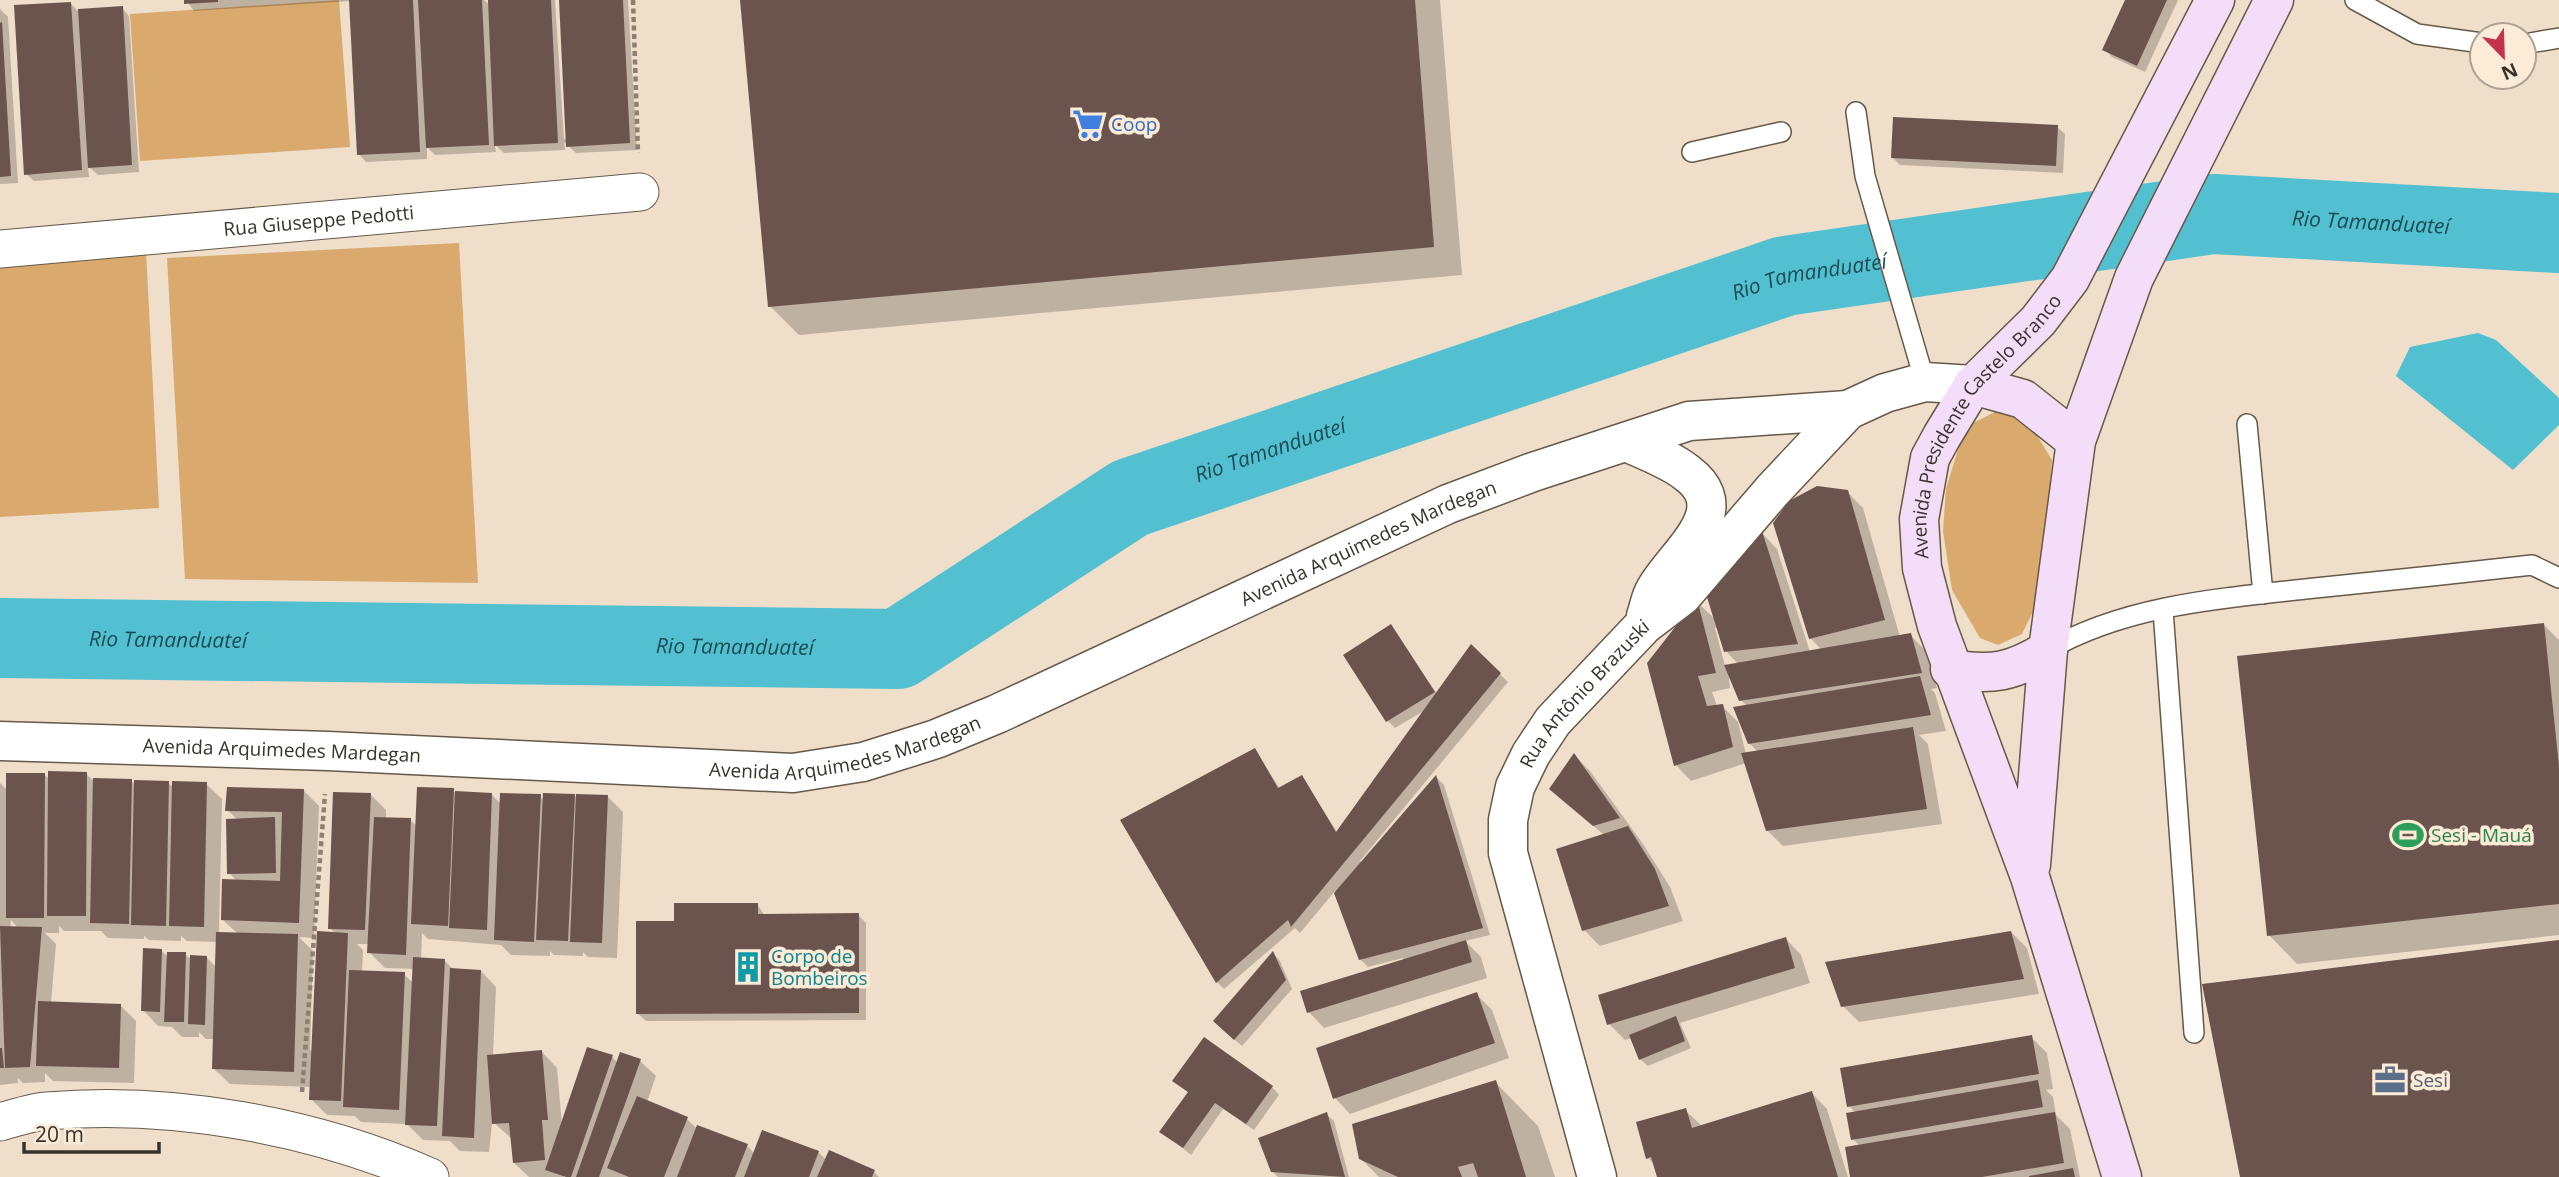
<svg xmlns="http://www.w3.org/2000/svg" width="2559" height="1177" font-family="'Open Sans',sans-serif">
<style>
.green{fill:#d9a96d}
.water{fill:#52c0d1}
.shadow{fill:#0003;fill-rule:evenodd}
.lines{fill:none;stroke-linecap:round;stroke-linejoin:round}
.river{stroke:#52c0d1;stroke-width:80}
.building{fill:#6b544d}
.service-casing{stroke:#675948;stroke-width:22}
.minor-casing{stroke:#675948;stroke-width:39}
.tertiary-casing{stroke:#675948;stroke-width:41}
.secondary-casing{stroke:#675948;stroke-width:41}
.path{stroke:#8b8073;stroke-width:4.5;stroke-dasharray:5 3.5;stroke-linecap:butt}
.service{stroke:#fff;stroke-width:19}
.minor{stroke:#fff;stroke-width:37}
.tertiary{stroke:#fff;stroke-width:38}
.secondary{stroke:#f4ddf8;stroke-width:38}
.labels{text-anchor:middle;stroke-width:7;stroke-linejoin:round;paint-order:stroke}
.shop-label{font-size:19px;fill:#366cbe;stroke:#fcebd7;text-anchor:start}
.street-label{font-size:19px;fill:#39322b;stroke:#fcebd7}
.leisure-label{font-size:19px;fill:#27864d;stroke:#fcebd7;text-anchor:start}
.culture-label{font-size:19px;fill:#0d838f;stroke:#fcebd7;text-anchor:start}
.service-label{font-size:19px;fill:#4e5e75;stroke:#fcebd7;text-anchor:start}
.water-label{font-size:21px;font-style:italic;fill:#1c4c54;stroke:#fcebd7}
</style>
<rect width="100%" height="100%" fill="#efdeca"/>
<!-- green -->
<g class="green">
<path d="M 339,0 L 350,147 L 140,161 L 130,14 Z"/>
<path d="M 459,243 L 478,583 L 185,579 L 167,258 Z"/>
<path d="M 146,250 L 159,508 L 0,517 L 0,258 Z"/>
<path d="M 1995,412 L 2019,415 L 2032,427 L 2052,460 L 2043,591 L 2022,634 L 1998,645 L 1980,638 L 1952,590 L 1943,531 L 1946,489 L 1960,443 L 1971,424 Z"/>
</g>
<!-- water -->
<path class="water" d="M 2478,333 L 2496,340 L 2559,398 L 2559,425 L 2513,470 L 2396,376 L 2410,347 Z"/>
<!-- shadow -->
<g class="shadow">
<path d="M 186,0 L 484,0 L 490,5 L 489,0 L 555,0 L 564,139 L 568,139 L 561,0 L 628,0 L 637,150 L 576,153 L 564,142 L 565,150 L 504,153 L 495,145 L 496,152 L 435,155 L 427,147 L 427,159 L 366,162 L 359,154 L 351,1 L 194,11 Z"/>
<path d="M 741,0 L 1440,0 L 1462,275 L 799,335 L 770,306 Z"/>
<path d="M 2127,0 L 2178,0 L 2145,72 L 2112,57 L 2104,49 Z"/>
<path d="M 71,4 L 78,11 L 122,8 L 129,16 L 139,172 L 98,175 L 88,166 L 89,177 L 34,181 L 26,174 Z"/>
<path d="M 0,9 L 8,17 L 18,183 L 0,184 Z"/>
<path d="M 2057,127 L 2065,134 L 2063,173 L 1900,165 L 1892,157 Z"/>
<path d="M 1847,492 L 1863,508 L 1900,637 L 1910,635 L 1926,651 L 1937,688 L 1931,689 L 1935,693 L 1946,731 L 1919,735 L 1928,744 L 1942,824 L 1783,846 L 1767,830 L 1746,763 L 1691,781 L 1676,765 L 1697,602 L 1716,620 L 1762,533 L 1777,549 L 1810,652 L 1822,650 L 1810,638 ZM 1718,627 L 1726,651 L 1738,664 L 1725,666 L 1715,628 ZM 1728,669 L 1741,700 L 1747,706 L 1749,743 L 1758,752 L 1746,754 L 1738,722 L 1722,706 L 1717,706 L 1712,692 L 1730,688 Z"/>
<path d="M 2543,624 L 2559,640 L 2559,935 L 2297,964 L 2269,935 Z"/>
<path d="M 1390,626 L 1437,694 L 1472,647 L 1508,682 L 1360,861 L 1362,863 L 1437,778 L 1444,785 L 1490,935 L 1465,941 L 1481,957 L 1487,978 L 1324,1028 L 1309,1012 L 1404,961 L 1403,958 L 1368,967 L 1360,959 L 1335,891 L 1300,933 L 1295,928 L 1224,989 L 1217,982 L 1255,750 L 1280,789 L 1302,777 L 1337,832 L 1427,709 L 1395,728 L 1388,721 Z"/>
<path d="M 1575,756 L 1590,771 L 1643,844 L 1670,887 L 1683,921 L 1600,946 L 1584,930 L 1604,835 L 1551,789 Z"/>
<path d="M 86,774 L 93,780 L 131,781 L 136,785 L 168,783 L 174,788 L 206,784 L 222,799 L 219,934 L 238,934 L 223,920 L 237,881 L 229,873 L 238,820 L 227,810 L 303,790 L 319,806 L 314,938 L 299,937 L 313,951 L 310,1050 L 313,1050 L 336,934 L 330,928 L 370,794 L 386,810 L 386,819 L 410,820 L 417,826 L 418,789 L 492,795 L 501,804 L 540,796 L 544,801 L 574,795 L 578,799 L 608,797 L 623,812 L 617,958 L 588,957 L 583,952 L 583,956 L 554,955 L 550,951 L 550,956 L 511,955 L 501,945 L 428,939 L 422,933 L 421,959 L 444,960 L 454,970 L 481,971 L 496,987 L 493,1056 L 542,1052 L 557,1068 L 562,1125 L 612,1057 L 618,1063 L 640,1061 L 656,1076 L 647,1102 L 687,1119 L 697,1129 L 747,1146 L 755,1154 L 818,1152 L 826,1160 L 874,1172 L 879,1177 L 572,1177 L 564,1174 L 564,1177 L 529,1177 L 514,1163 L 512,1139 L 494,1123 L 493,1114 L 489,1152 L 460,1151 L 450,1141 L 423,1140 L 407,1124 L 361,1122 L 355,1116 L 327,1115 L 311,1099 L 312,1087 L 230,1084 L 214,1069 L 215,1039 L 206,1039 L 199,1032 L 199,1037 L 182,1037 L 172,1027 L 158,1026 L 143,1010 L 161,950 L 168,957 L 185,954 L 192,960 L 206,957 L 217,968 L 218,942 L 187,941 L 181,936 L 181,941 L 149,940 L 144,936 L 144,939 L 108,938 L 101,931 L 64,931 L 59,926 L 59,933 L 45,933 L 56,944 L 51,1003 L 120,1005 L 136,1021 L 134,1083 L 53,1081 L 45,1073 L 45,1082 L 23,1083 L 18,1078 L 18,1083 L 0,1085 L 0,783 L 8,791 L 45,775 L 50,780 ZM 11,920 L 18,928 L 10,928 ZM 357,944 L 370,944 L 369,952 L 385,968 L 415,969 L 414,984 L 404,974 L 362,972 L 363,950 Z"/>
<path d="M 757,904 L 765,916 L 858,915 L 866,923 L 866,1020 L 646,1021 L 638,1014 L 675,922 Z"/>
<path d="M 2011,932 L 2027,948 L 2039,994 L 1859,1022 L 1843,1006 Z"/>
<path d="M 1786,939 L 1801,955 L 1810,983 L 1680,1023 L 1691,1048 L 1648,1066 L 1640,1059 L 1632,1038 L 1625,1040 L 1609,1024 Z"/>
<path d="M 1273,953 L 1280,961 L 1292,989 L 1242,1046 L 1222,1029 Z"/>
<path d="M 1476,994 L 1492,1010 L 1509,1058 L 1350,1114 L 1335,1098 Z"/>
<path d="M 2031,1037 L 2047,1053 L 2053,1089 L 2046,1090 L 2053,1097 L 2056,1115 L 2070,1129 L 2080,1177 L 1851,1177 L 1860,1146 L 1853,1139 L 1856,1113 L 1849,1106 Z"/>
<path d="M 1175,1081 L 1272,1087 L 1279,1095 L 1254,1130 L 1223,1109 L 1191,1155 L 1162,1131 L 1189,1093 Z"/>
<path d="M 1495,1082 L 1538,1126 L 1555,1177 L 1379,1177 L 1360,1158 Z"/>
<path d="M 1812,1093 L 1827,1109 L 1848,1177 L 1659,1177 L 1655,1165 L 1648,1158 L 1685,1110 L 1701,1125 Z"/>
<path d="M 1326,1114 L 1334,1121 L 1349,1177 L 1278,1177 L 1272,1171 Z"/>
</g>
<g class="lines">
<!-- river -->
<path class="river" id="s1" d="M 0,638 L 898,649 L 1130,498 L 1785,276 L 2213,214 L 2559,233"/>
</g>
<!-- building -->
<g class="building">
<path d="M 184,0 L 218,0 L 218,2 L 184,4 Z"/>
<path d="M 349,0 L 413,0 L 420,152 L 357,155 Z"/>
<path d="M 418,0 L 482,0 L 489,145 L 426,148 Z"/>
<path d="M 488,0 L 551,0 L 558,143 L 494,146 Z"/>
<path d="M 559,0 L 623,0 L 630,143 L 566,147 Z"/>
<path d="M 740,0 L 1415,0 L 1434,247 L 768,307 Z"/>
<path d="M 2125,0 L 2167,0 L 2137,66 L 2102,50 Z"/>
<path d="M 71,2 L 82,170 L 24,175 L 14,5 Z"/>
<path d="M 123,6 L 132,165 L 88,168 L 78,9 Z"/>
<path d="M 2,22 L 11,176 L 0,177 L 0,23 Z"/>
<path d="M 1893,117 L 2058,125 L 2056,166 L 1891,158 Z"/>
<path d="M 1817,486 L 1848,490 L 1885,620 L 1809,639 L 1773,523 L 1789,501 Z"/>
<path d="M 1762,531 L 1798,644 L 1724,652 L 1706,594 Z"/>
<path d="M 1697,599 L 1716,673 L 1698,676 L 1707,706 L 1723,704 L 1733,747 L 1674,766 L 1647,663 Z"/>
<path d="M 2544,623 L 2559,766 L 2559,904 L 2267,936 L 2237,656 Z"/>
<path d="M 1391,624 L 1435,692 L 1386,722 L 1343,655 Z"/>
<path d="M 1911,633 L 1922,673 L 1739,701 L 1724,665 Z"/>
<path d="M 1471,644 L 1501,673 L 1291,927 L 1288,920 L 1216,983 L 1120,820 L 1255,748 L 1278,788 L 1302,775 L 1336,832 Z"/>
<path d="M 1920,676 L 1931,715 L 1748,744 L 1733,707 Z"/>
<path d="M 1913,727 L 1927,809 L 1766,831 L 1741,753 Z"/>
<path d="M 1574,753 L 1620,818 L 1593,826 L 1549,789 Z"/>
<path d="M 48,771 L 87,772 L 86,916 L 47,916 Z"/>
<path d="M 6,773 L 45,773 L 44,918 L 6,918 Z"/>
<path d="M 1436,775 L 1483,928 L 1359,960 L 1334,893 Z"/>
<path d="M 93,778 L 132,779 L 129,924 L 90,923 Z"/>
<path d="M 134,780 L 169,781 L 166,926 L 131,925 Z"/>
<path d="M 172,781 L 207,782 L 204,927 L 169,926 Z"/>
<path d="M 227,787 L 304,789 L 299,923 L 221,920 L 222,879 L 280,881 L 282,812 L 225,811 Z"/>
<path d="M 417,787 L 454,788 L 448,926 L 411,924 Z"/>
<path d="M 455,791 L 492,793 L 487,930 L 449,928 Z"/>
<path d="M 333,792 L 371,793 L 365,930 L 328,929 Z"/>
<path d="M 500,793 L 541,794 L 534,942 L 494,940 Z"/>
<path d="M 543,793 L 575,794 L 568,941 L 536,940 Z"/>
<path d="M 576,794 L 608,795 L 602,943 L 570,942 Z"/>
<path d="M 275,817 L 276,873 L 227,874 L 226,819 Z"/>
<path d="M 374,817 L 411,818 L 406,955 L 367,953 Z"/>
<path d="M 1628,826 L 1655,869 L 1669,906 L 1582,931 L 1556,849 Z"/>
<path d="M 674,903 L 758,903 L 758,914 L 859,913 L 859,1013 L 636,1014 L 636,921 L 674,921 Z"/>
<path d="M 0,926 L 42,927 L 30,1067 L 5,1068 Z"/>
<path d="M 317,931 L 348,933 L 341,1101 L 309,1100 Z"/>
<path d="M 2011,931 L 2024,979 L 1841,1007 L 1825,962 Z"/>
<path d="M 216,932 L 298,934 L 294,1072 L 212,1069 Z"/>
<path d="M 1786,937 L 1795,968 L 1607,1025 L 1598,995 Z"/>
<path d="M 1466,940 L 1472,962 L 1307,1013 L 1300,991 Z"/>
<path d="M 2559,940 L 2559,1177 L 2240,1177 L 2202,984 Z"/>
<path d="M 143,948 L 162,949 L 160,1012 L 141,1011 Z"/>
<path d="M 1273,951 L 1286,980 L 1234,1040 L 1213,1021 Z"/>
<path d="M 167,952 L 186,952 L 184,1022 L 164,1022 Z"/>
<path d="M 190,955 L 207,956 L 205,1025 L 188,1024 Z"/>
<path d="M 413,957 L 445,959 L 437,1126 L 405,1125 Z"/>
<path d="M 450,968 L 481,970 L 474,1138 L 442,1136 Z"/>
<path d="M 349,970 L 405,972 L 399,1110 L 343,1107 Z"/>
<path d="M 1477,992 L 1495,1043 L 1333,1099 L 1316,1048 Z"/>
<path d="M 38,1001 L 121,1004 L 119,1068 L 36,1066 Z"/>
<path d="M 1676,1016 L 1685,1041 L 1639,1060 L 1629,1035 Z"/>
<path d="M 2032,1035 L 2039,1074 L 1847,1107 L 1840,1068 Z"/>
<path d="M 1204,1037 L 1273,1086 L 1246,1124 L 1215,1103 L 1183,1148 L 1159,1132 L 1188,1092 L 1172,1081 Z"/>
<path d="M 587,1047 L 613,1055 L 571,1177 L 566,1177 L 545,1170 Z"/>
<path d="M 0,1048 L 2,1048 L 4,1068 L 0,1068 Z"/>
<path d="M 542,1050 L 548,1120 L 542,1120 L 545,1160 L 513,1163 L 509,1123 L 492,1124 L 487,1055 Z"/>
<path d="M 620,1052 L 641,1059 L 599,1177 L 576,1177 Z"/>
<path d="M 1496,1080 L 1526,1177 L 1478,1177 L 1473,1163 L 1458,1167 L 1462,1177 L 1398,1177 L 1359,1159 L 1352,1124 Z"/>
<path d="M 2038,1080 L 2043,1107 L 1851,1140 L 1846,1113 Z"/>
<path d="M 1812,1091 L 1838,1177 L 1657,1177 L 1651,1157 L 1646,1159 L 1636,1122 L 1686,1108 L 1692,1128 Z"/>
<path d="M 637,1096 L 688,1117 L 664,1177 L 629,1177 L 607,1168 Z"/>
<path d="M 1327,1112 L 1345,1177 L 1271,1172 L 1258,1138 Z"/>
<path d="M 2055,1112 L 2064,1163 L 1982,1177 L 1850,1177 L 1845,1147 Z"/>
<path d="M 697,1125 L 748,1144 L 735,1177 L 677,1177 Z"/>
<path d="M 762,1130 L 819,1151 L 809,1177 L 744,1177 Z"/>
<path d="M 829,1150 L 875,1170 L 872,1177 L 817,1177 Z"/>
<path d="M 2073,1168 L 2075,1177 L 2029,1177 L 2029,1176 Z"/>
</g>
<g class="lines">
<defs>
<g id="service">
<path d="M 2355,0 L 2417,34 L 2482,43"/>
<path d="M 2524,44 L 2559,38"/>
<path d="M 1856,112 L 1865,176 L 1925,382"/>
<path d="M 1692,152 L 1781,132"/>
<path d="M 2247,424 L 2263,594"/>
<path d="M 2163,610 L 2194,1033"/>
<path d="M 2048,650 C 2128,604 2225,598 2315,588 C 2387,581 2460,573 2532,565 L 2559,578"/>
</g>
<g id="minor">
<path id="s2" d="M 0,249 L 640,192"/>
<path d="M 0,1122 C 15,1118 32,1112 47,1111 C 173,1100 315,1126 430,1177"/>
</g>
<g id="tertiary">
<path d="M 1629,443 C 1648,452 1671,460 1687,473 C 1738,511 1675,554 1655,590 C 1650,598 1649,608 1646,616"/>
<path id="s3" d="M 0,741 L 328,751 L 793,773 L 863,762 L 936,739 L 997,714 L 1448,504 L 1533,472 L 1689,421 L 1848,410"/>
<path id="s4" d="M 1597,1177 L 1508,853 L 1508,820 L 1515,787 L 1531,754 L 1553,721 L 1644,625 L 1682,596 L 1772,491 L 1848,410 L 1885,393 L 1925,382 L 1973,385"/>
</g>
<g id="secondary">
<path d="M 1973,385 L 2023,399 L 2076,441"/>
<path d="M 1950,669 C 1992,676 2013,672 2048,650"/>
<path d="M 2031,865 L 2048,650 L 2076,441 L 2134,278 L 2274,0"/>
<path id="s5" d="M 2122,1177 L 2030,877 L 1937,626 L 1922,568 L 1919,519 L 1930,458 L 1942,436 L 1973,385 L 2038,321 L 2070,279 L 2215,0"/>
</g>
</defs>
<!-- service casing -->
<use href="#service" class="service-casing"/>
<!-- minor casing -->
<use href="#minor" class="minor-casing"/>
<!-- tertiary casing -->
<use href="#tertiary" class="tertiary-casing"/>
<!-- secondary casing -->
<use href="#secondary" class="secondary-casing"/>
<!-- path -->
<g class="path">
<path d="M 633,0 L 638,153"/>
<path d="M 302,1092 L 325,794"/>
</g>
<!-- service -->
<use href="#service" class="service"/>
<!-- minor -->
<use href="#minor" class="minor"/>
<!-- tertiary -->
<use href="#tertiary" class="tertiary"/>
<!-- secondary -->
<use href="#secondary" class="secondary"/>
</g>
<!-- icons -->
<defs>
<symbol id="supermarket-bare" viewBox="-9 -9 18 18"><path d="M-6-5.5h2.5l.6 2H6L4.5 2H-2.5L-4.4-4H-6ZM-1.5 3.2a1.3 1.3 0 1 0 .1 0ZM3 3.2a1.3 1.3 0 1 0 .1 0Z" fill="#3f7fe0" stroke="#fcebd7" stroke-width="2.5" paint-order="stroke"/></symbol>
<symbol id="stadium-bare" viewBox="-9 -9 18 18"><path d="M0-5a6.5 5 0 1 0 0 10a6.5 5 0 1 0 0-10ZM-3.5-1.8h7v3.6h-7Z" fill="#2e9e5b" stroke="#fcebd7" stroke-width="2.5" paint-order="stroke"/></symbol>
<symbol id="building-bare" viewBox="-9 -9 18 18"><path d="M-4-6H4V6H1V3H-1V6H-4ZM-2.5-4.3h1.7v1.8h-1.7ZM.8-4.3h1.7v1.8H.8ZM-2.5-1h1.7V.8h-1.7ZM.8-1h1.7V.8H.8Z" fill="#0f9aa8" stroke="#fcebd7" stroke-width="2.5" paint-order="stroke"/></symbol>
<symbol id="office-bare" viewBox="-9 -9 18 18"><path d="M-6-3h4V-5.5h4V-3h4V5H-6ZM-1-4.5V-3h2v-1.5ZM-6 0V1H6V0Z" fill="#5c6f8a" stroke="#fcebd7" stroke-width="2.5" paint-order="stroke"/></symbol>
</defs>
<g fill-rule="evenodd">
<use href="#supermarket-bare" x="1066" y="102" width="44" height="44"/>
<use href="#stadium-bare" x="2386" y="813" width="44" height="44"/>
<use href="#building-bare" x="726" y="945" width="44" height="44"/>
<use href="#office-bare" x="2368" y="1058" width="44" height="44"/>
</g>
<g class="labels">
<!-- shop labels -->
<g class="shop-label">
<text x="1111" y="131">Coop</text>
</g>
<!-- street labels -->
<g class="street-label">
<text dy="7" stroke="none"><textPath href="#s2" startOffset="320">Rua Giuseppe Pedotti</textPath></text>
<text dy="7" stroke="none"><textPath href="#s5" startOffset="805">Avenida Presidente Castelo Branco</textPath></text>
<text dy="7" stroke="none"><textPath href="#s3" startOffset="1416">Avenida Arquimedes Mardegan</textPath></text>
<text dy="7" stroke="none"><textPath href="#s4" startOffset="520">Rua Antônio Brazuski</textPath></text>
<text dy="7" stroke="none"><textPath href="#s3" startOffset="849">Avenida Arquimedes Mardegan</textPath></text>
<text dy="7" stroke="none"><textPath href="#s3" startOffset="282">Avenida Arquimedes Mardegan</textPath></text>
</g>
<!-- leisure labels -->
<g class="leisure-label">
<text x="2431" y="842">Sesi - Mauá</text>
</g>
<!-- culture labels -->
<g class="culture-label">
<text x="771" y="963">Corpo de<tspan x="771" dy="22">Bombeiros</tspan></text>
</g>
<!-- service labels -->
<g class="service-label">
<text x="2413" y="1087">Sesi</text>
</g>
<!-- water labels -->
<g class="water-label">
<text dy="7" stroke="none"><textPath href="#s1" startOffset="2457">Rio Tamanduateí</textPath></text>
<text dy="7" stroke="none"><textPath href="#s1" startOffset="1890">Rio Tamanduateí</textPath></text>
<text dy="7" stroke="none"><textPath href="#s1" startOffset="1323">Rio Tamanduateí</textPath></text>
<text dy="7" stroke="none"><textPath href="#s1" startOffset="168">Rio Tamanduateí</textPath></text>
<text dy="7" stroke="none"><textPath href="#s1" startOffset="735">Rio Tamanduateí</textPath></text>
</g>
</g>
<!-- north arrow -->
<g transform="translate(2503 56) rotate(157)"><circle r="33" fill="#fcebd7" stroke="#aea192" stroke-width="2"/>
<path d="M0-5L12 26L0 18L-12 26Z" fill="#c4334b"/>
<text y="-10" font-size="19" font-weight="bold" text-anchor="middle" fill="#39322b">N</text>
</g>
<!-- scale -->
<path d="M24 1142v10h135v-10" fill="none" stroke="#39322b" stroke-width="3.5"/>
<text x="35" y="1142" font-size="21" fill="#39322b" stroke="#fcebd7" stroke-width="5" paint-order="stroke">20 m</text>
</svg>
